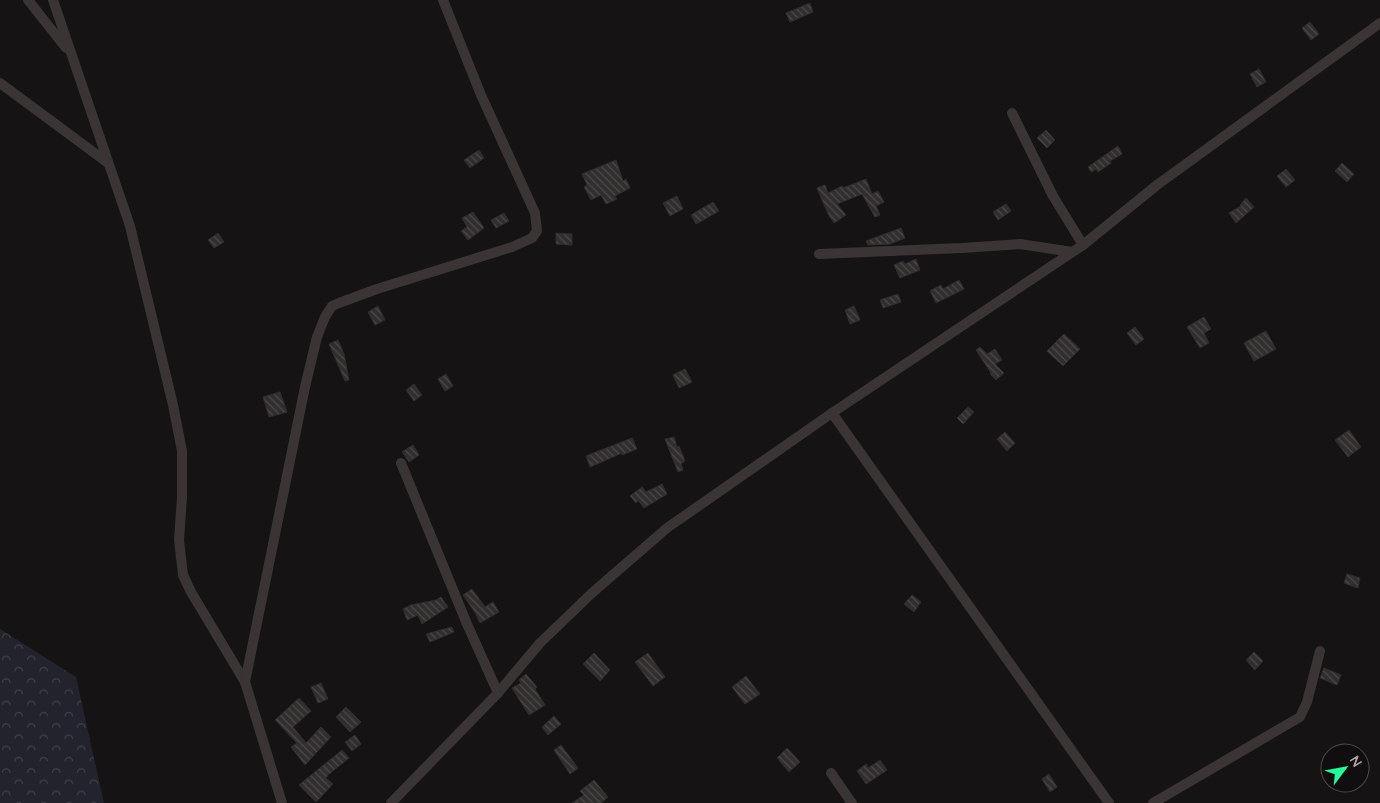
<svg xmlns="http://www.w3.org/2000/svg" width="1380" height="803" font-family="Quicksand,sans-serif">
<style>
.forest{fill:url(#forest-crowns)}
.building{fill:url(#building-back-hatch);stroke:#312d2d}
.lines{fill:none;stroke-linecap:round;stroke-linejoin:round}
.street{stroke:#3a3435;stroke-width:10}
</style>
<defs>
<pattern id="forest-crowns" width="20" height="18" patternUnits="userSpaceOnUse" patternTransform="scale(1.25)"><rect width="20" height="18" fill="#23232d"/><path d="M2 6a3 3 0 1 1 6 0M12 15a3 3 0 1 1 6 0" fill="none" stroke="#414049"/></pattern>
<pattern id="building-back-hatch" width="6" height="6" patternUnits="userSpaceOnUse" patternTransform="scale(1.25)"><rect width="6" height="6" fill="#312e2e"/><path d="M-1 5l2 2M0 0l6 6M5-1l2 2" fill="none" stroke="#4d494a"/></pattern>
</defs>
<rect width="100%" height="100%" fill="#151313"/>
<!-- forest -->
<path class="forest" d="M 0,629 L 76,677 L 104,803 L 0,803 Z"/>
<!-- building -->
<g class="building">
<path d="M 810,3 L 813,12 L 790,22 L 786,13 Z"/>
<path d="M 1310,22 L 1319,34 L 1311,40 L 1302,28 Z"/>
<path d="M 1259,69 L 1266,82 L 1257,87 L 1250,74 Z"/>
<path d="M 1046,130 L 1055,140 L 1047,148 L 1037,138 Z"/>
<path d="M 1118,146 L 1122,154 L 1110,161 L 1111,163 L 1098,172 L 1096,169 L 1091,172 L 1088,167 Z"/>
<path d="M 479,150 L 484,158 L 470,168 L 464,160 Z"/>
<path d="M 616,160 L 623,181 L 626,179 L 630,188 L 615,196 L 617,199 L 606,204 L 601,195 L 591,200 L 584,187 L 587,185 L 582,174 Z"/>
<path d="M 1342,163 L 1354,174 L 1347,182 L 1335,171 Z"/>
<path d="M 1286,169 L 1295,180 L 1286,187 L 1277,176 Z"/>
<path d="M 866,179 L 872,194 L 878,191 L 884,202 L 876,206 L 880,215 L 875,217 L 862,194 L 837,204 L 846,215 L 834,223 L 828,214 L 817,188 L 825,185 L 828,193 L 842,186 L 843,188 Z"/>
<path d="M 677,196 L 683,209 L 670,216 L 663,203 Z"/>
<path d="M 1246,198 L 1254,207 L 1236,223 L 1229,213 L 1241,206 L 1240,205 Z"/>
<path d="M 713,202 L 719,211 L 696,224 L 691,215 Z"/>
<path d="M 1006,204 L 1011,211 L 998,220 L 993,212 Z"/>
<path d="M 473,212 L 484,228 L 468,240 L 461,231 L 467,227 L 462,218 Z"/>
<path d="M 504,213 L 509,221 L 496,228 L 491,220 Z"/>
<path d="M 901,228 L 905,238 L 890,244 L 868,245 L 866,241 Z"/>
<path d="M 218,233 L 224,242 L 214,248 L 208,240 Z"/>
<path d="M 556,233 L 572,234 L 572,245 L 556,244 Z"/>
<path d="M 916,259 L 920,270 L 900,278 L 894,265 L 903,261 L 905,264 Z"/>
<path d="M 959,280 L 964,289 L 936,303 L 930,291 L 941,285 L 943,289 Z"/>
<path d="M 898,294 L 901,302 L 883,308 L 880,300 Z"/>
<path d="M 378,306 L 385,320 L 375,325 L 368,312 Z"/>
<path d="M 854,306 L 860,320 L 850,324 L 845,310 Z"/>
<path d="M 1204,317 L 1211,329 L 1204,333 L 1209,343 L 1200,348 L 1187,327 Z"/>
<path d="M 1135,327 L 1144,339 L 1136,345 L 1127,333 Z"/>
<path d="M 1266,331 L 1276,349 L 1254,361 L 1244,343 Z"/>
<path d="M 1064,334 L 1080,349 L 1063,366 L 1047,351 Z"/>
<path d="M 338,340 L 344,354 L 349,380 L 345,381 L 329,344 Z"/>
<path d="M 980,347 L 987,354 L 995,349 L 1002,360 L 995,364 L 1004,373 L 996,380 L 990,374 L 991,373 L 976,350 Z"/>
<path d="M 685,369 L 692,382 L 679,388 L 673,375 Z"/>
<path d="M 446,374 L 453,386 L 445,391 L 438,379 Z"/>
<path d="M 414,384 L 422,395 L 414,401 L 406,390 Z"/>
<path d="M 280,392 L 287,412 L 269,417 L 263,397 Z"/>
<path d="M 968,407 L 974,412 L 963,424 L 957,418 Z"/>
<path d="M 1349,430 L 1361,447 L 1348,457 L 1335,440 Z"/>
<path d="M 1005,432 L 1015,443 L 1007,451 L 997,439 Z"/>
<path d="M 674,437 L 677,447 L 679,446 L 685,461 L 681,464 L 683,470 L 678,472 L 665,439 Z"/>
<path d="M 632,438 L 637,449 L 622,455 L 622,453 L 590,467 L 586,456 Z"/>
<path d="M 413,445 L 419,455 L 409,462 L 402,452 Z"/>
<path d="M 662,484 L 667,494 L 644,508 L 638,500 L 636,503 L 630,496 L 642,487 L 646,492 Z"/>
<path d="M 1347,574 L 1360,578 L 1358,588 L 1344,583 Z"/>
<path d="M 472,589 L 485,607 L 493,602 L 499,612 L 480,623 L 476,614 L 463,595 Z"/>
<path d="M 912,595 L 921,602 L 914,612 L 904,604 Z"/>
<path d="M 441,597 L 448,607 L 422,624 L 418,615 L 407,620 L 403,609 L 411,605 L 436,600 Z"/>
<path d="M 452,627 L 454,632 L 430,642 L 426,634 Z"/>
<path d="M 1254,652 L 1263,661 L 1255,670 L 1246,660 Z"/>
<path d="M 594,653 L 610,670 L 600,681 L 583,664 Z"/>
<path d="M 648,653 L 665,677 L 653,686 L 635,662 Z"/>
<path d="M 1324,668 L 1341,675 L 1337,685 L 1320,678 Z"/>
<path d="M 526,674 L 537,687 L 535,689 L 545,705 L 529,715 L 512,688 L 521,683 L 519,680 Z"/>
<path d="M 746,676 L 760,694 L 745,704 L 732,687 Z"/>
<path d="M 321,683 L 328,699 L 318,703 L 311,687 Z"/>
<path d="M 299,698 L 311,711 L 293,727 L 306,743 L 321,727 L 331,737 L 305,765 L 291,747 L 297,743 L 275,720 Z"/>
<path d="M 346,707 L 361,722 L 350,732 L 336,717 Z"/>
<path d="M 554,716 L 561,724 L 548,735 L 542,727 Z"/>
<path d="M 355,735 L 361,744 L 352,751 L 345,742 Z"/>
<path d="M 561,745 L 578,768 L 570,774 L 554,750 Z"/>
<path d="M 787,748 L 800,762 L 789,772 L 777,758 Z"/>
<path d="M 342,750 L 349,758 L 328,775 L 326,778 L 333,784 L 316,802 L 299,785 Z"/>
<path d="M 880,760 L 887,770 L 866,784 L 857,771 L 866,764 L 868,768 Z"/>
<path d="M 1049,774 L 1057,787 L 1050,792 L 1042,779 Z"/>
<path d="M 594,780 L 608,797 L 601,803 L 572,803 L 584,795 L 580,791 Z"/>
</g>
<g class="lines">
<!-- street -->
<g class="street">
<path d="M 28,0 L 66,48"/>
<path d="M 53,0 L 130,226 L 173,405 L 182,451 L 182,497 L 179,540 L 183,575 L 191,592 L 245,682 L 282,803"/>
<path d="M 0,83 L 108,163"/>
<path d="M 1012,113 L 1053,196 L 1083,245"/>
<path d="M 819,254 L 962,248 L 1020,244 L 1072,252"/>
<path d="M 832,413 L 1109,803"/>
<path d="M 401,463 L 467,624 L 498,693"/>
<path d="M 245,682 L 305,387 L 317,337 L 325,317 L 332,306 L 339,303 L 377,289 L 512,247 L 532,238 L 537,231 L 535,213 L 481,95 L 443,0"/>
<path d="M 831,773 L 852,803"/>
<path d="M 391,803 L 498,693 L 540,643 L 592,593 L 667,528 L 832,413 L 1083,245 L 1157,185 L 1380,23"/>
<path d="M 1153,803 L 1300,717 L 1307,702 L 1320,651"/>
</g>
</g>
<!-- north arrow -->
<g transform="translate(1345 768) rotate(58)"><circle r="24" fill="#100e0e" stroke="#524a4d"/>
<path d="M0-4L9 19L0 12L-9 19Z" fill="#23fc99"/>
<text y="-8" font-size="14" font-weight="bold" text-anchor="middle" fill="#b6a3ab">N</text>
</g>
</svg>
